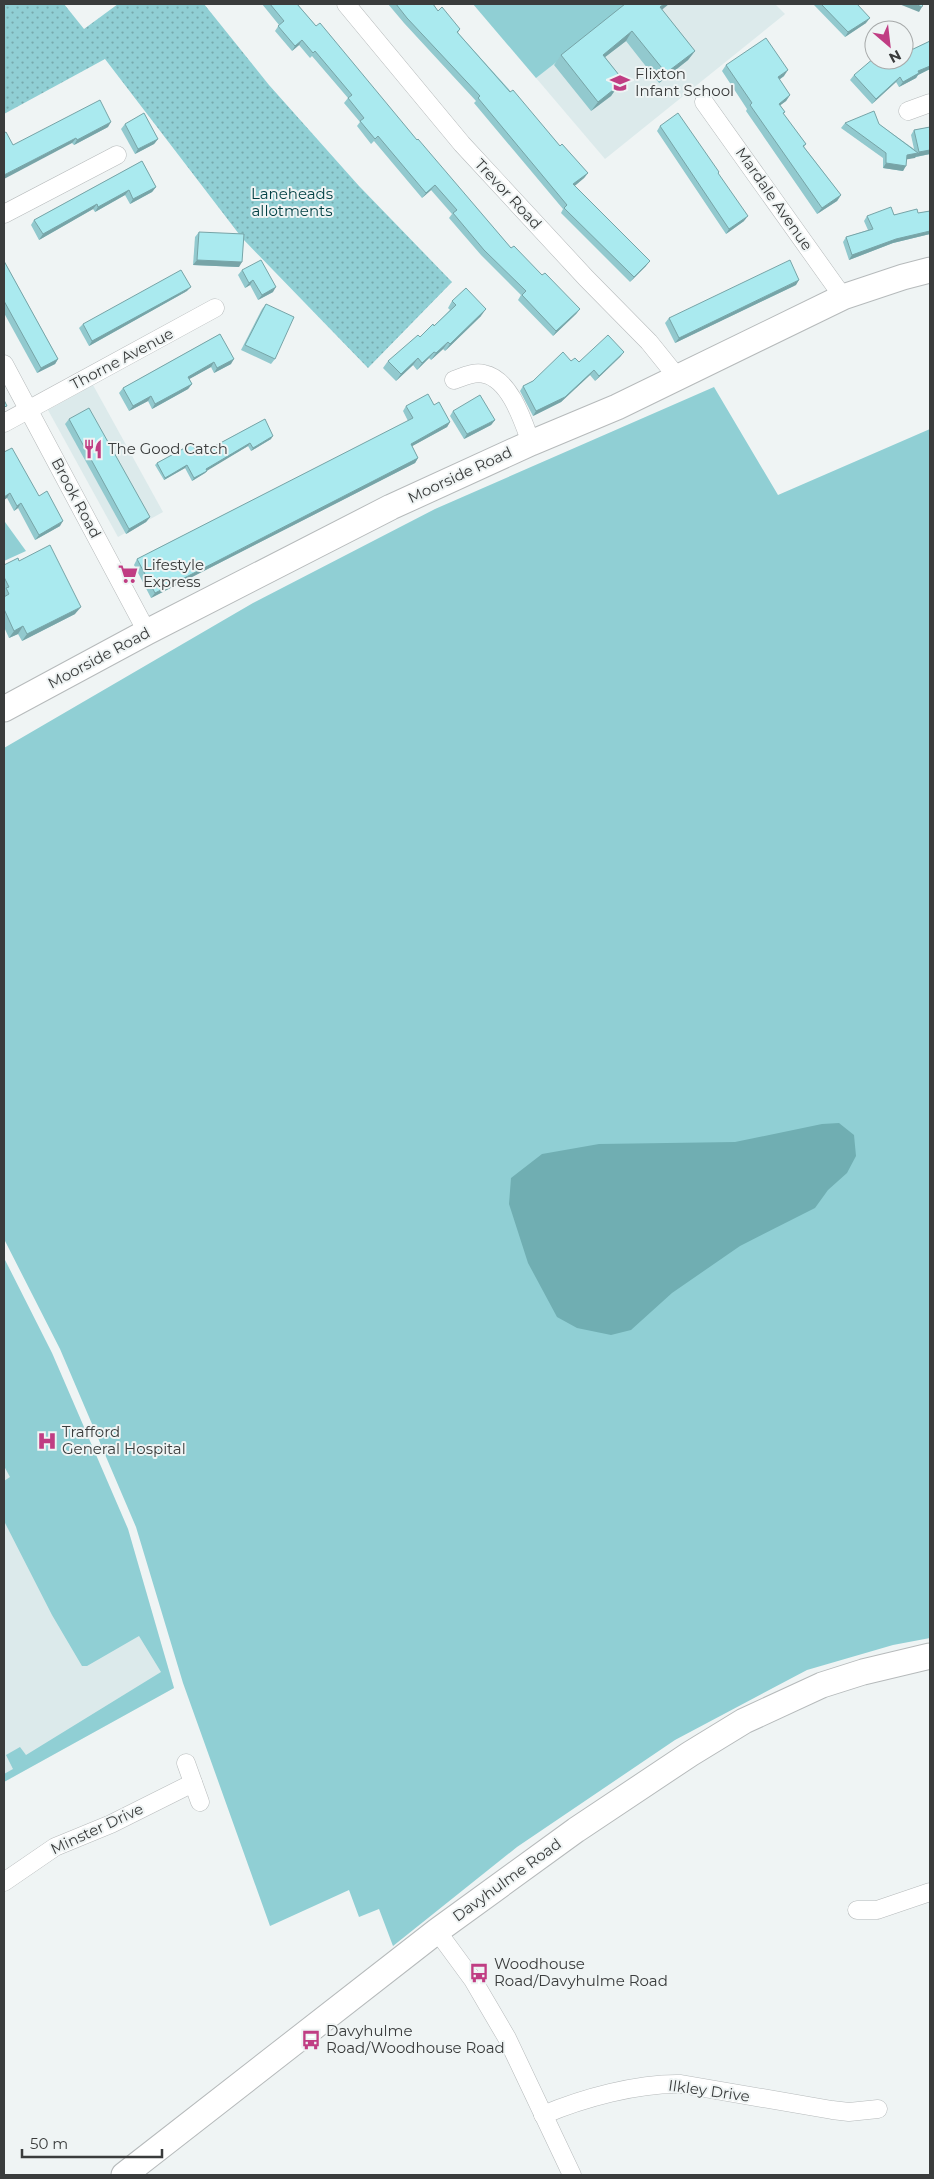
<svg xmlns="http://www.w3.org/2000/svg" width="934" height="2179" font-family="Montserrat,sans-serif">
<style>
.built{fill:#dceaeb}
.green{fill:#90cfd4}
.garden{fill:url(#garden-dots)}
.water{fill:#70aeb2}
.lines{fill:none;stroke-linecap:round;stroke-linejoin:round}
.street-casing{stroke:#b6babb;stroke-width:19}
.secondary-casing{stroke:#b6babb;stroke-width:27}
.street{stroke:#fff;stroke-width:18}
.secondary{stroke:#fff;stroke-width:25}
.wall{fill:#92c9ce}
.shaded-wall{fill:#77a4a7}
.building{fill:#aaeaef;stroke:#77a4a7}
.labels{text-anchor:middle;stroke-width:4;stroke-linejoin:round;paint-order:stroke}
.poi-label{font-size:15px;fill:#3a3c3c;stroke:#eff4f4;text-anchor:start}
.park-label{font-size:15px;fill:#013f43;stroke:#eff4f4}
.street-label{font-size:15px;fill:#3a3c3c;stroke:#eff4f4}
</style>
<defs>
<pattern id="garden-dots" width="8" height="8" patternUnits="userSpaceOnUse" patternTransform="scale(1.25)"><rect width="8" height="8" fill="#90cfd4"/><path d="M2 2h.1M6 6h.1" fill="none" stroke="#77a9ad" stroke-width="1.8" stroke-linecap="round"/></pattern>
</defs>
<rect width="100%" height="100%" fill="#eff4f4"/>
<!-- built -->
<g class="built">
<path d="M 473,4 L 775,4 L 785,14 L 605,159 Z"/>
<path d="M 93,385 L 163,512 L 118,537 L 48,410 Z"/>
<path d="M 4,1258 L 52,1353 L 128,1529 L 174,1688 L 4,1782 Z"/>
</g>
<!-- green -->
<g class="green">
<path d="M 473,4 L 631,4 L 536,78 Z"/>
<path d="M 714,387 L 778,495 L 930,429 L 930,1638 L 893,1645 L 807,1670 L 675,1740 L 517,1847 L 393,1946 L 379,1909 L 359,1917 L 349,1890 L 270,1926 L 183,1683 L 136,1527 L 60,1349 L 4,1239 L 4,748 L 253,603 L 435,509 Z"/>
<path d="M 5,522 L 26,551 L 4,561 L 4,523 Z"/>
<path d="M 4,1258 L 52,1353 L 128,1529 L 174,1688 L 4,1782 L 4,1774 L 13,1769 L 6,1755 L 20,1747 L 26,1755 L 161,1672 L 139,1636 L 87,1666 L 82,1666 L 52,1615 L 4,1521 L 4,1481 L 10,1477 L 4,1466 Z"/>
</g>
<!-- garden -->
<path class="garden" d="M 4,4 L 64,4 L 84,29 L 118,4 L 204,4 L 269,85 L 359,186 L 452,282 L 368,368 L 242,238 L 105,59 L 4,114 Z"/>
<!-- water -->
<path class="water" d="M 839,1123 L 854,1135 L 856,1156 L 847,1173 L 828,1190 L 815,1208 L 740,1246 L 672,1293 L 631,1330 L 611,1335 L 577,1328 L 557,1317 L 528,1263 L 509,1204 L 511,1178 L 542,1154 L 599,1144 L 735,1142 L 822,1124 Z"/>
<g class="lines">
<defs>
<g id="street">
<path d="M 346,4 L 462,144 L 586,278 L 649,342 L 678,378"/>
<path d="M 704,102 L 843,297"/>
<path d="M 908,111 L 930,103"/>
<path d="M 4,214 L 117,155"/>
<path d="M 4,364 L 147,632"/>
<path d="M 454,380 C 463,377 474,371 484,374 C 510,379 523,421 531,443"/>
<path d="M 4,423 L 215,308"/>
<path d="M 186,1763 L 200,1802"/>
<path d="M 4,1882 L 55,1847 L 111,1824 L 193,1783"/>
<path d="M 857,1910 L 877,1910 L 930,1892"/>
<path d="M 437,1931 L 473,1980 L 507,2038 L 572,2175"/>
<path d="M 543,2115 C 583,2098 638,2083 681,2084 L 832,2110 L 849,2112 L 878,2109"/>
</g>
<g id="secondary">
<path d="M 4,709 L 147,632 L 391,507 L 531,443 L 617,407 L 843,297 L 903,277 L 930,270"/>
<path d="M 124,2175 L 437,1931 L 576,1830 L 690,1754 L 744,1721 L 822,1685 L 863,1672 L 930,1656"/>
</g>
</defs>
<!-- street casing -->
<use href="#street" class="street-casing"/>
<!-- secondary casing -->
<use href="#secondary" class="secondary-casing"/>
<!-- street -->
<use href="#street" class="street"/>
<!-- secondary -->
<use href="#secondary" class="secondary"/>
</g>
<!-- wall -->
<g class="wall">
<path d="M 262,4 L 297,4 L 316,26 L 511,248 L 580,309 L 576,314 L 553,336 L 518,300 L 521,295 L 481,255 L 449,218 L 452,214 L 431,190 L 422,198 L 374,141 L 371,144 L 357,126 L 360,122 L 344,103 L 348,98 L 312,56 L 310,58 L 299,45 L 292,51 L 275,31 L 279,25 Z"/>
<path d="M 388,4 L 433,4 L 438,11 L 460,29 L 458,33 L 560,146 L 588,173 L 584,178 L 574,186 L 646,266 L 630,282 L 561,213 L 563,209 L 474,103 L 476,101 L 404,23 Z"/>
<path d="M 813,4 L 857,4 L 866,23 L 845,37 Z"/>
<path d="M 662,10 L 695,51 L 688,60 L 659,83 L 626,41 L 605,57 L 619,75 L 614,82 L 618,86 L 611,96 L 591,111 L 554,65 L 561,55 Z"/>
<path d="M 930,41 L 930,69 L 918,75 L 916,78 L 899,87 L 896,82 L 872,104 L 850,80 L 854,75 L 877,60 L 907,52 Z"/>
<path d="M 726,65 L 784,76 L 779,80 L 790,95 L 786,101 L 780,105 L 785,112 L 783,114 L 806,144 L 804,147 L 841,195 L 837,201 L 817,214 L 746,111 L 747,109 L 722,71 Z"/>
<path d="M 845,123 L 879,124 L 914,149 L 911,135 L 914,130 L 930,127 L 930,154 L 907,159 L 903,171 L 883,168 L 883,158 L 841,128 Z"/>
<path d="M 125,124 L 158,139 L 154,144 L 135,154 L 121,129 Z"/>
<path d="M 660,126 L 719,172 L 718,174 L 744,221 L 726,234 L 657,131 Z"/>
<path d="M 108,127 L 74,145 L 72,143 L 13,145 Z"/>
<path d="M 142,161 L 156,187 L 152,192 L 130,204 L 125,195 L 95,212 L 93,209 L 39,240 L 31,225 L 34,220 Z"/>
<path d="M 930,211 L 930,234 L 893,243 L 849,260 L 843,242 L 846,237 L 868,230 L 864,221 L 867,216 L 918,213 Z"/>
<path d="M 199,232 L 239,267 L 193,265 L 195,237 Z"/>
<path d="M 4,261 L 58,359 L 55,364 L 37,373 L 4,313 Z"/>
<path d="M 242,270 L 273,292 L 258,300 L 250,285 L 245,288 L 238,275 Z"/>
<path d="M 796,285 L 675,343 L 665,323 L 669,318 Z"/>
<path d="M 187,291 L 89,346 L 79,328 L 83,324 Z"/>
<path d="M 452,301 L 481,316 L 445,351 L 443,349 L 431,360 L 429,358 L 417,370 L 413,365 L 396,381 L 383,368 L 388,361 L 434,326 L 450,310 L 448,308 Z"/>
<path d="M 266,304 L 275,359 L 271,364 L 241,350 L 262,309 Z"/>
<path d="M 220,334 L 231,364 L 214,373 L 211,367 L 189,379 L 192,384 L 188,389 L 152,409 L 148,401 L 129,411 L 119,393 L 123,388 Z"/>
<path d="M 624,352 L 620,357 L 595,381 L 590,375 L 561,402 L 533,416 L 520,391 L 523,386 L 571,361 L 579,362 Z"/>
<path d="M 434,405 L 450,422 L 447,427 L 412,446 L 418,458 L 415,463 L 151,598 L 134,565 L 137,559 L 408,421 L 403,411 L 406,406 Z"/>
<path d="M 453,411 L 495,420 L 491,425 L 464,439 L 450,416 Z"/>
<path d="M 69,419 L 150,517 L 146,522 L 126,534 L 65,424 Z"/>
<path d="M 265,419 L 271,439 L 251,451 L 248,446 L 207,470 L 205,473 L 192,481 L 185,468 L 164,480 L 155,465 L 157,463 L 198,455 Z"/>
<path d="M 4,452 L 39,496 L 60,526 L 35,540 L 18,508 L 14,511 L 7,498 Z"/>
<path d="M 19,561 L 75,614 L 22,641 L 18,634 L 9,638 L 4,627 L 4,565 Z"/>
</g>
<!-- shaded-wall -->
<g class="shaded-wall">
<path d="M 664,4 L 669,4 L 653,17 L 660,7 Z"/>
<path d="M 899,4 L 915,4 L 922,7 L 919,12 Z"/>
<path d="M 870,18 L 866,23 L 845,37 L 848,32 Z"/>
<path d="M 632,31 L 626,41 L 596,64 L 603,55 Z"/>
<path d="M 302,40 L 299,45 L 292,51 L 295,46 Z"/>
<path d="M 695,51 L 688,60 L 659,83 L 666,73 Z"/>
<path d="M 930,66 L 930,69 L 918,75 L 916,78 L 899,87 L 903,82 L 918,71 Z"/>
<path d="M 788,70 L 784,76 L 773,84 L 778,77 Z"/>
<path d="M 900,77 L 896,82 L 872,104 L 876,99 Z"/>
<path d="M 618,86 L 611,96 L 591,111 L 598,102 Z"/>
<path d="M 790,95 L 786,101 L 774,110 L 779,104 Z"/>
<path d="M 111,122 L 108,127 L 74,145 L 77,140 Z"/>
<path d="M 76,138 L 72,143 L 4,179 L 4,175 Z"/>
<path d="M 158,139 L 154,144 L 135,154 L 138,149 Z"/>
<path d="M 930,150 L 930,154 L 915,157 L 919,152 Z"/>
<path d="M 918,153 L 915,158 L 903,160 L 907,155 Z"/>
<path d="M 886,163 L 906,166 L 903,171 L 883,168 Z"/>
<path d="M 588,173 L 584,178 L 570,190 L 573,184 Z"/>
<path d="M 435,185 L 431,190 L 422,198 L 426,193 Z"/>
<path d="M 156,187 L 152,192 L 130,204 L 133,199 Z"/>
<path d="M 129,190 L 125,195 L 95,212 L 98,207 Z"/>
<path d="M 841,195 L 837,201 L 817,214 L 822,208 Z"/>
<path d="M 97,204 L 93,209 L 39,240 L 43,234 Z"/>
<path d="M 748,216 L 744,221 L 726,234 L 729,229 Z"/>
<path d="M 930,231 L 930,234 L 893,243 L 849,260 L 852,255 L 896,239 Z"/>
<path d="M 197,260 L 242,262 L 239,267 L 193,265 Z"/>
<path d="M 650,261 L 646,266 L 630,282 L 634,277 Z"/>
<path d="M 253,280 L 250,285 L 245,288 L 249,283 Z"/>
<path d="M 799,280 L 796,285 L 675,343 L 679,338 Z"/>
<path d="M 191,287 L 187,291 L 89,346 L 92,341 Z"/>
<path d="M 276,287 L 273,292 L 258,300 L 262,295 Z"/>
<path d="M 486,309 L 481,316 L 445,351 L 450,344 Z"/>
<path d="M 580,309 L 576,314 L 553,336 L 556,331 Z"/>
<path d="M 448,342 L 443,349 L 431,360 L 436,353 Z"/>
<path d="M 434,352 L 429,358 L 417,370 L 422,363 Z"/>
<path d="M 624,352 L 620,357 L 595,381 L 599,376 Z"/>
<path d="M 418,358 L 413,365 L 396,381 L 401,374 Z"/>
<path d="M 58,359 L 55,364 L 37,373 L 41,368 Z"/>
<path d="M 234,359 L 231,364 L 214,373 L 217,368 Z"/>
<path d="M 214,362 L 211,367 L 184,382 L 188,377 Z"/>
<path d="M 594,370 L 590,375 L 561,402 L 533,416 L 536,411 Z"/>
<path d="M 192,384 L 188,389 L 152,409 L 155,404 Z"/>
<path d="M 151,396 L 148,401 L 129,411 L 133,406 Z"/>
<path d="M 495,420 L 491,425 L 464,439 L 467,434 Z"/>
<path d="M 450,422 L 447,427 L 407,449 L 411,444 Z"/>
<path d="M 273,436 L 271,439 L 251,451 L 253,448 Z"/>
<path d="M 250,443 L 248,446 L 205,472 L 206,469 Z"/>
<path d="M 418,458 L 415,463 L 151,598 L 155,593 Z"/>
<path d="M 187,465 L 185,468 L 164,480 L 165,478 Z"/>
<path d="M 207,471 L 205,473 L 192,481 L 194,478 Z"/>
<path d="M 10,493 L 7,498 L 4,500 L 4,497 Z"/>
<path d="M 21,503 L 18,508 L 14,511 L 17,506 Z"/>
<path d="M 150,517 L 146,522 L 126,534 L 129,529 Z"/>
<path d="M 63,521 L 60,526 L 35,540 L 39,535 Z"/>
<path d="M 81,607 L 75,614 L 22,641 L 27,634 Z"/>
<path d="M 23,626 L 18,634 L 9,638 L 14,631 Z"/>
</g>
<!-- building -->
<g class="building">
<path d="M 270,4 L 297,4 L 316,26 L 320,23 L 417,140 L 418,139 L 511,248 L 514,246 L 542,275 L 545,273 L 580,309 L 556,331 L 522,295 L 526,291 L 484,250 L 453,213 L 457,210 L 435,185 L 426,193 L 378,136 L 375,139 L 360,121 L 364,118 L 348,98 L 352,95 L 315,51 L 313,53 L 302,40 L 295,46 L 278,26 L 284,21 Z"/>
<path d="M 396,4 L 433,4 L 438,11 L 442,7 L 460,29 L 457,32 L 510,92 L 513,90 L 560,146 L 562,144 L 588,173 L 573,184 L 650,261 L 634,277 L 564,208 L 567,205 L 478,98 L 480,96 L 407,18 Z"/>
<path d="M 625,4 L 664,4 L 660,7 L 695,51 L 666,73 L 632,31 L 603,55 L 619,75 L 613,80 L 618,86 L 598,102 L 561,55 Z"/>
<path d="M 821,4 L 857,4 L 870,18 L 848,32 Z"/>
<path d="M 915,4 L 923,4 L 922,7 Z"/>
<path d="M 766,38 L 788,70 L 778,77 L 790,95 L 779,104 L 785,112 L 783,113 L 806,144 L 803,146 L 841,195 L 822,208 L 750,105 L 752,103 L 726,65 Z"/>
<path d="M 930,41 L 930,66 L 918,71 L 919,73 L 903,82 L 900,77 L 876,99 L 854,75 L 874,58 L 874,60 L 904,60 L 904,46 L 907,52 Z"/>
<path d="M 100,100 L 111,122 L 77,140 L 76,138 L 4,175 L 4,133 L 6,132 L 13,145 Z"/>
<path d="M 874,111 L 879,124 L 918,153 L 907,155 L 906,166 L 886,163 L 886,153 L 845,123 Z"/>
<path d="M 144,113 L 158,139 L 138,149 L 125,124 Z"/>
<path d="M 678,113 L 719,172 L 718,173 L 748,216 L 729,229 L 660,126 Z"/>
<path d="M 930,127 L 930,150 L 919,152 L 914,130 Z"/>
<path d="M 142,161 L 156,187 L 133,199 L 129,190 L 98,207 L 97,204 L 43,234 L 34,220 Z"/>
<path d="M 891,207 L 894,215 L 917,209 L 918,213 L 930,211 L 930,231 L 896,239 L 852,255 L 846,237 L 873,229 L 867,216 Z"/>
<path d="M 199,232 L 244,234 L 242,262 L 197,260 Z"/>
<path d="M 261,260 L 276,287 L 262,295 L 253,280 L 249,283 L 242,270 Z"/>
<path d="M 790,260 L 799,280 L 679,338 L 669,318 Z"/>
<path d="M 4,261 L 58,359 L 41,368 L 4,301 Z"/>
<path d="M 181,270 L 191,287 L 92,341 L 83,324 Z"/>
<path d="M 466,288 L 486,309 L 450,344 L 448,342 L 436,353 L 434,352 L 422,363 L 418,358 L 401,374 L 388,361 L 418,335 L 420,337 L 433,324 L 434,326 L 456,305 L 452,301 Z"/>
<path d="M 266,304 L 294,317 L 275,359 L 245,345 Z"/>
<path d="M 220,334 L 234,359 L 217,368 L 214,362 L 188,377 L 192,384 L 155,404 L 151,396 L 133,406 L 123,388 Z"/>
<path d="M 608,335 L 624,352 L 599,376 L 594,370 L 565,397 L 536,411 L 523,386 L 533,381 L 563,352 L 571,361 L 575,358 L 579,362 Z"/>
<path d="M 428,394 L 434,405 L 439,402 L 450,422 L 411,444 L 418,458 L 155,593 L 137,559 L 413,418 L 406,406 Z"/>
<path d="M 480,395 L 495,420 L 467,434 L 453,411 Z"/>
<path d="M 4,400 L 7,406 L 4,407 Z"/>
<path d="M 89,408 L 150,517 L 129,529 L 69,419 Z"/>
<path d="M 265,419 L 273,436 L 253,448 L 250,443 L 206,469 L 207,471 L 194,478 L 187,465 L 165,478 L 157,463 L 192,444 L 198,455 Z"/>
<path d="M 12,448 L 39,496 L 47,491 L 63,521 L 39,535 L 21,503 L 17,506 L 10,493 L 4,497 L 4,452 Z"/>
<path d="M 50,545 L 81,607 L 27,634 L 23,626 L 14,631 L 4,609 L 4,597 L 9,594 L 6,588 L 9,587 L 4,577 L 4,565 L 18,558 L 19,561 Z"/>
</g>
<!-- icons -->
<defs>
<symbol id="school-bare" viewBox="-9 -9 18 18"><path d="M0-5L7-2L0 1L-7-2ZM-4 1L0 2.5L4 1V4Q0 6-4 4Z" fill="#c03d83" stroke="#eff4f4" stroke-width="2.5" paint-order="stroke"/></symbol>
<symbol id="restaurant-bare" viewBox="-9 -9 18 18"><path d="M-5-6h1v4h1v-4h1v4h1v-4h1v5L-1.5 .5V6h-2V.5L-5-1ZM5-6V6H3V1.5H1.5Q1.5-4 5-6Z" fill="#c03d83" stroke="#eff4f4" stroke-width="2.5" paint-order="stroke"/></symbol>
<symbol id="supermarket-bare" viewBox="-9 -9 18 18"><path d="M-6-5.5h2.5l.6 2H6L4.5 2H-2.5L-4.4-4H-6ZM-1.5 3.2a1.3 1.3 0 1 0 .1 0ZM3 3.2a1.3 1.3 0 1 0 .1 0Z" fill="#c03d83" stroke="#eff4f4" stroke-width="2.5" paint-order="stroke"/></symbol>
<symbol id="hospital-bare" viewBox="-9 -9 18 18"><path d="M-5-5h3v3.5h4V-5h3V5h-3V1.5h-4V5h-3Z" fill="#c03d83" stroke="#eff4f4" stroke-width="2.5" paint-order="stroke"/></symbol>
<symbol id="bus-bare" viewBox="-9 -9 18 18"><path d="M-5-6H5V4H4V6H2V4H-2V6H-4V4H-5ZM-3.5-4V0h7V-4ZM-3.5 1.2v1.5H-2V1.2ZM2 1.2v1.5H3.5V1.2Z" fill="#c03d83" stroke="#eff4f4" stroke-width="2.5" paint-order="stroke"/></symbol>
</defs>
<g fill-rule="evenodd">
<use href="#school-bare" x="606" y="69" width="28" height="28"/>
<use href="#restaurant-bare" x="79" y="435" width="28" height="28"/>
<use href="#supermarket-bare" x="114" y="560" width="28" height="28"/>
<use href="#hospital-bare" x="33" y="1427" width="28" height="28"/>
<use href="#bus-bare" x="465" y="1959" width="28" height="28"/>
<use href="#bus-bare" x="297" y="2026" width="28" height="28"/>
</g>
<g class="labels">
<!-- poi labels -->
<g class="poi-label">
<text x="635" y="79">Flixton<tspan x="635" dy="17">Infant School</tspan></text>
<text x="108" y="454">The Good Catch</text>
<text x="143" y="570">Lifestyle<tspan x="143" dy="17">Express</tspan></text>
<text x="62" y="1437">Trafford<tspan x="62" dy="17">General Hospital</tspan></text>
<text x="494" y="1969">Woodhouse<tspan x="494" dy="17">Road/Davyhulme Road</tspan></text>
<text x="326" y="2036">Davyhulme<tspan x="326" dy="17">Road/Woodhouse Road</tspan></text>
</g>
<!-- park labels -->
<g class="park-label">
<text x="292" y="199">Laneheads<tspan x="292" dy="17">allotments</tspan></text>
</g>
<!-- street labels -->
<g class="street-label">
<text transform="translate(508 194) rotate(47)" y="5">Trevor Road</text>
<text transform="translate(774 199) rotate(55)" y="5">Mardale Avenue</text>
<text transform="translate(122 359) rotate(-28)" y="5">Thorne Avenue</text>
<text transform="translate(460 475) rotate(-25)" y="5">Moorside Road</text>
<text transform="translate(76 498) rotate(62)" y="5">Brook Road</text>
<text transform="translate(99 658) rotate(-28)" y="5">Moorside Road</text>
<text transform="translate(97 1829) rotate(-25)" y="5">Minster Drive</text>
<text transform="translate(507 1880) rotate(-36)" y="5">Davyhulme Road</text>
<text transform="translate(709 2091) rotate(8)" y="5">Ilkley Drive</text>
</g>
</g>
<!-- border -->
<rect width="934" height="2179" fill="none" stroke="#3a3c3c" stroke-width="10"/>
<!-- north arrow -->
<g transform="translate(889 45) rotate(152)"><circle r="24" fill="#eff4f4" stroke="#a7aaaa"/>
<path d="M0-4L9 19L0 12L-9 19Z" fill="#c03d83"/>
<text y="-8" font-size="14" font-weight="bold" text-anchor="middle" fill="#3a3c3c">N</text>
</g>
<!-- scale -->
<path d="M22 2149v8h140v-8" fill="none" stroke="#3a3c3c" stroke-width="2.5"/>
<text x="30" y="2149" font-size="15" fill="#3a3c3c" stroke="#eff4f4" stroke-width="4" paint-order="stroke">50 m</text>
</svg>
